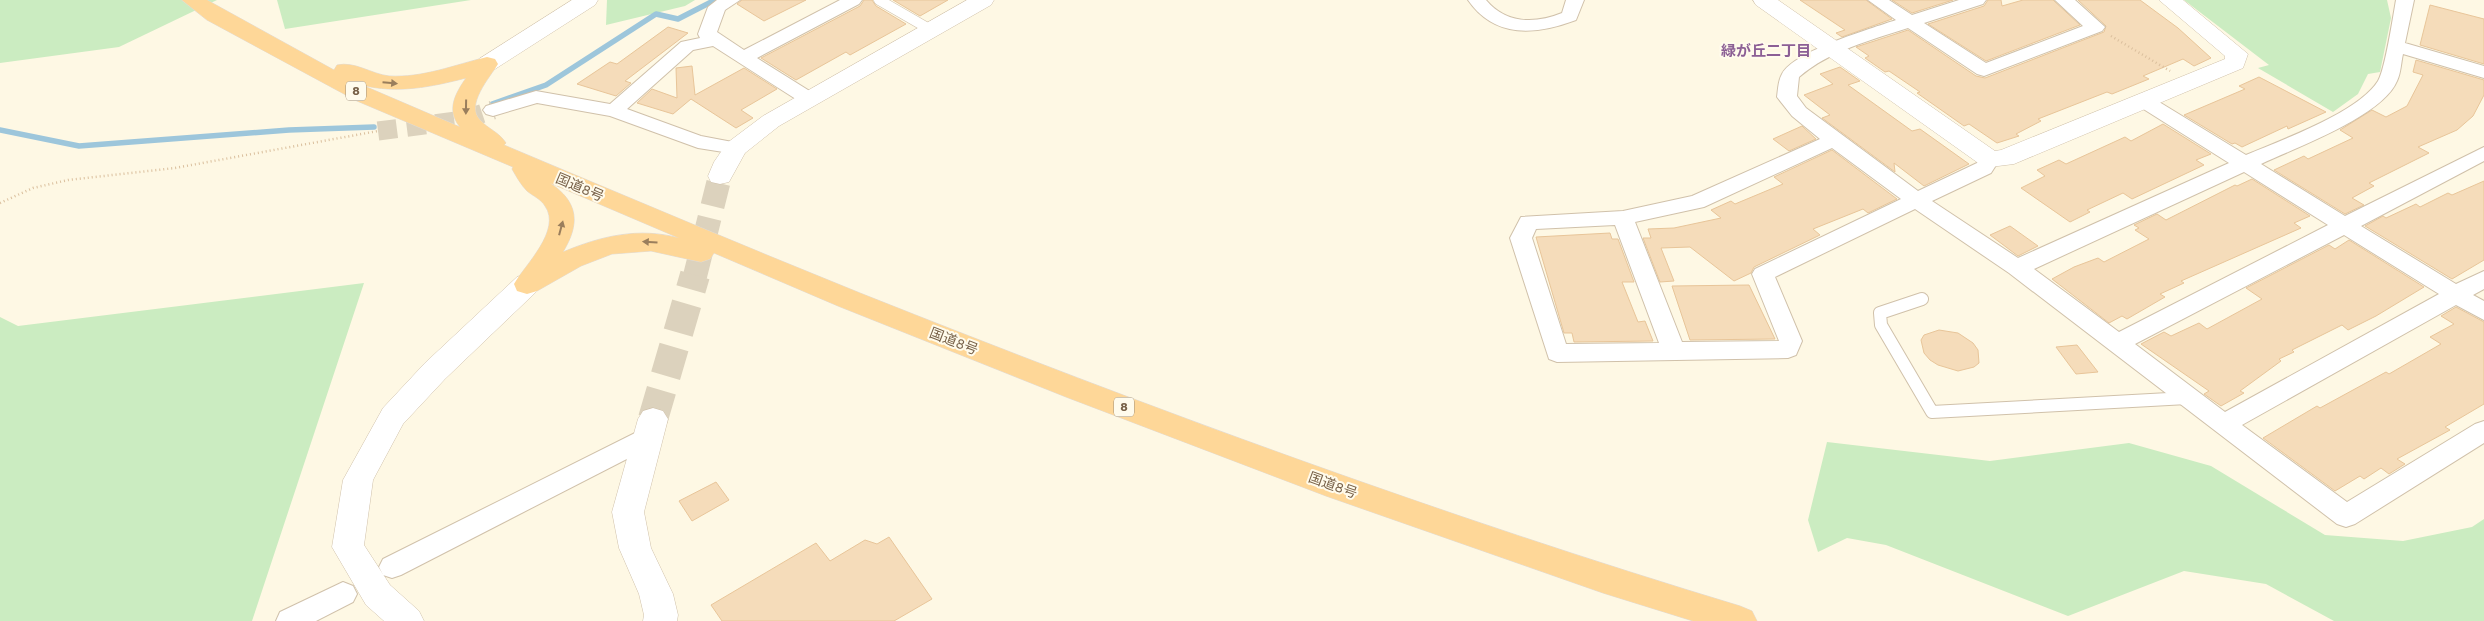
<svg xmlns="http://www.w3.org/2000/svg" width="2484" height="621" font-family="'Work Sans','Noto Sans JP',sans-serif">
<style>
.green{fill:#cbecc1}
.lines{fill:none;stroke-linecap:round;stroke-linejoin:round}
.stream{stroke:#9dc6db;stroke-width:5.5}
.building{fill:#f5dcba;stroke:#e8c599}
.minor-tunnel{stroke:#dcd2bd;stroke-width:19;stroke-dasharray:19 10;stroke-linecap:butt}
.tertiary-tunnel-far1{stroke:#dcd2bd;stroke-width:24;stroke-dasharray:24 12;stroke-linecap:butt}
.tertiary-tunnel{stroke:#dcd2bd;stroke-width:30;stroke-dasharray:30 15;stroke-linecap:butt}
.service-far1-casing{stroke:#d0c1aa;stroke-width:11}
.service-casing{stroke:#d0c1aa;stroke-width:14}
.minor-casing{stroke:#d0c1aa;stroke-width:2}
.tertiary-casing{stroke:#d0c1aa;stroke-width:1}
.trunk-casing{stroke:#e1dcd7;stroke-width:1}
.path{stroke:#dabf9d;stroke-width:2.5;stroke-dasharray:1 3;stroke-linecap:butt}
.service-far1{stroke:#fff;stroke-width:10}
.service{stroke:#fff;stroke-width:12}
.minor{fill:#fff;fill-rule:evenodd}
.tertiary{fill:#fff;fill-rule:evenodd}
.trunk{fill:#fed798;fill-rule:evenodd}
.oneway{fill:#9a7e5c}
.labels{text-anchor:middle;stroke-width:4;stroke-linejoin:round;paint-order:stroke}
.shield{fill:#fffbec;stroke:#a08f79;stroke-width:1}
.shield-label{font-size:12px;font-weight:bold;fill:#786148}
.street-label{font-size:14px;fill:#786148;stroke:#fffbec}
.neighbourhood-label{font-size:15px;font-weight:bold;fill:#8c5f95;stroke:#fffbec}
</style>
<rect width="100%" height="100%" fill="#fef8e4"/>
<!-- green -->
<g class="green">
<path d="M 0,0 L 217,0 L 119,47 L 0,63 Z"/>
<path d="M 277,0 L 471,0 L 285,29 Z"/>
<path d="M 607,0 L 695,0 L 685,6 L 606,25 Z"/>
<path d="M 2184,0 L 2387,0 L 2391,18 L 2380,72 L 2368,74 L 2358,94 L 2333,112 L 2258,68 L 2269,65 Z"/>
<path d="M 364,283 L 252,621 L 0,621 L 0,317 L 18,326 Z"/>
<path d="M 1827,442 L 1990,461 L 2129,443 L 2211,466 L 2325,535 L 2403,541 L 2472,527 L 2484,519 L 2484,621 L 2334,621 L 2266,584 L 2184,571 L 2068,616 L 1886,545 L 1847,538 L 1818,552 L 1808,520 Z"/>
</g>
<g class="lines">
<!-- stream -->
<g class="stream">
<path d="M 492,104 L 546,85 L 656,14 L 678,19 L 715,0"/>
<path d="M 0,130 L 79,146 L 289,130 L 374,127"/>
</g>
</g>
<!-- building -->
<g class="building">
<path d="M 742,0 L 806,0 L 764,21 L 737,4 Z"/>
<path d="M 864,0 L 872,0 L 876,6 L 906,24 L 850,55 L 846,52 L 796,80 L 761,58 L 860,6 Z"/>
<path d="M 893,0 L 948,0 L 920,16 Z"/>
<path d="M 1800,0 L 1866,0 L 1892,19 L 1842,37 L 1836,33 L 1845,30 Z"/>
<path d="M 1892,0 L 1953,0 L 1912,13 Z"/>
<path d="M 1988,0 L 2001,0 L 2002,6 L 2023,0 L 2053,0 L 2080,25 L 1986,61 L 1928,24 L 1984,6 Z"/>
<path d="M 2078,0 L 2140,0 L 2178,28 L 2211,58 L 2194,66 L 2183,59 L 2143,76 L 2149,79 L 2112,94 L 2107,92 L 2038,119 L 2041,121 L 2016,134 L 2019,136 L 1997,143 L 1969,124 L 1964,126 L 1917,93 L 1920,92 L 1889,71 L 1885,72 L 1865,58 L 1869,56 L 1856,47 L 1908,30 L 1976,76 L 1985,78 L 2104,32 L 2106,26 Z"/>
<path d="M 2430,5 L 2484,19 L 2484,64 L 2420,45 Z"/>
<path d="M 668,27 L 688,33 L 625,81 L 631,83 L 616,96 L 577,84 L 610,62 L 617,64 Z"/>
<path d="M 2416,60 L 2484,80 L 2484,95 L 2473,116 L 2457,130 L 2418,147 L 2429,153 L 2369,183 L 2374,186 L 2352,198 L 2364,205 L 2345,214 L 2274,170 L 2304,156 L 2308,159 L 2353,138 L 2340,130 L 2372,110 L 2386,117 L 2407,106 L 2423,75 L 2413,72 Z"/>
<path d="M 692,66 L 695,95 L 744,68 L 777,89 L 741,110 L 753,118 L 736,128 L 691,99 L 673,114 L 637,103 L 652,89 L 677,98 L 676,68 Z"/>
<path d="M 1840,67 L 1860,81 L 1848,85 L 1912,131 L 1920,129 L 1969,164 L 1924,186 L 1894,163 L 1895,172 L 1822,118 L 1830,115 L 1804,95 L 1833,84 L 1820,74 Z"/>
<path d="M 2259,77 L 2326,112 L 2288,129 L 2287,126 L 2242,147 L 2235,143 L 2232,144 L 2184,115 L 2245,89 L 2239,86 Z"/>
<path d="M 2163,124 L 2211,154 L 2196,160 L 2204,165 L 2132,199 L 2123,193 L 2087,210 L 2090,212 L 2070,222 L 2021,188 L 2045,176 L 2037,170 L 2059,160 L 2066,164 L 2125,137 L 2131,141 Z"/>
<path d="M 1802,126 L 1816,139 L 1789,151 L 1773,139 Z"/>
<path d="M 1832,150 L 1897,199 L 1868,213 L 1863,209 L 1813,229 L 1820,235 L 1754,267 L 1751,273 L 1734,281 L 1690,247 L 1661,248 L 1674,281 L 1660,282 L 1643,238 L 1651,238 L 1648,229 L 1674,228 L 1721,218 L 1711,210 L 1731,201 L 1735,204 L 1783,184 L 1774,177 Z"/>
<path d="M 2252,179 L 2310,216 L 2294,223 L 2301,228 L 2181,281 L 2184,283 L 2160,294 L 2165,297 L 2127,319 L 2122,316 L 2109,323 L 2052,279 L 2074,267 L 2098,258 L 2104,262 L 2149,239 L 2135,230 L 2139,228 L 2134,225 L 2157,214 L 2166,220 L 2235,185 L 2237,186 Z"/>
<path d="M 2484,181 L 2484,260 L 2452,279 L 2365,226 L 2383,216 L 2386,218 L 2416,204 L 2420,207 L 2448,193 L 2452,195 Z"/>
<path d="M 2010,226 L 2038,246 L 2018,256 L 1990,235 Z"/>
<path d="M 1610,233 L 1612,239 L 1618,239 L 1634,282 L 1622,282 L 1638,322 L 1645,321 L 1653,341 L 1574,342 L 1572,333 L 1564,333 L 1536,237 Z"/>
<path d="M 2349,240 L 2424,287 L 2376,316 L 2348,330 L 2342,325 L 2292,350 L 2294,352 L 2279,359 L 2281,361 L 2240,391 L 2244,393 L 2221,406 L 2204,394 L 2209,391 L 2141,344 L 2164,332 L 2171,336 L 2199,323 L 2207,329 L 2262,299 L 2246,288 L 2329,245 L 2335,249 Z"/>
<path d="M 1749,285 L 1775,339 L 1690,340 L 1672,286 Z"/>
<path d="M 2456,307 L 2484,322 L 2484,404 L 2445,427 L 2450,430 L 2397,459 L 2405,464 L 2389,474 L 2381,468 L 2364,479 L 2360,476 L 2335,491 L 2263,438 L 2317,406 L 2320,408 L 2386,372 L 2389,374 L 2441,344 L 2430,337 L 2454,324 L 2441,316 Z"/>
<path d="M 1939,330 L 1958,333 L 1973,343 L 1978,350 L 1979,363 L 1974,367 L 1958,371 L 1938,365 L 1930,360 L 1924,353 L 1921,340 L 1924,335 Z"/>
<path d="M 2077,345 L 2098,372 L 2076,374 L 2056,347 Z"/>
<path d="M 716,482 L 729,500 L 692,521 L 679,501 Z"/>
<path d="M 889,537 L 932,599 L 894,621 L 722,621 L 711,605 L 816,543 L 830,561 L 865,540 L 877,544 Z"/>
</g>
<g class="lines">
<!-- minor-tunnel -->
<path class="minor-tunnel" d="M 378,131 L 463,120 L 493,110"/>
<!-- tertiary-tunnel-far1 -->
<path class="tertiary-tunnel-far1" d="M 695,276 L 720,176"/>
<!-- tertiary-tunnel -->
<path class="tertiary-tunnel" d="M 653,419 L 695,275"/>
<defs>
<path id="service-far1" d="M 879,0 L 931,30"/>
<path id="service" d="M 1922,299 L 1880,313 L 1881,325 L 1932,412 L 2187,398"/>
<g id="minor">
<path d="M 717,0 L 740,0 L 725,10 L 717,32 L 744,50 L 840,0 L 862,0 L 859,4 L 757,58 L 816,95 L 819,99 L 816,103 L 802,103 L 713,46 L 693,50 L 627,109 L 701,136 L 743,144 L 746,148 L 743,152 L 736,154 L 698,148 L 610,116 L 537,103 L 493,116 L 486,114 L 483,110 L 486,106 L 536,91 L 610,104 L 681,42 L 700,38 L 698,34 L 708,7 Z"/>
<path d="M 1468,0 L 1486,0 C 1506,24 1535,24 1562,13 L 1566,0 L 1584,0 L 1576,20 C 1536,35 1495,39 1468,0 Z"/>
<path d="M 1868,0 L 1889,0 L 1912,15 L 1959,0 L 1986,0 L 1983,4 L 1924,23 L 1986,63 L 2083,26 L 2055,0 L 2075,0 L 2105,27 L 2102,31 L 1984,76 L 1977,74 L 1908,28 C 1871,40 1829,51 1799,77 L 1797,96 L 1806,108 L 1918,191 L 1977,163 L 1983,154 L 1990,153 L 1997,154 L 2000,159 L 1991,173 L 1932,201 L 2018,258 L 2229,163 L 2137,105 L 2134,101 L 2137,97 L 2151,97 L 2246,155 C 2281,140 2358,113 2378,81 C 2385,70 2393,17 2396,0 L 2414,0 L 2405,43 L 2484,66 L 2484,78 L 2403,54 C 2401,62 2401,73 2397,81 C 2383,116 2295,148 2261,164 L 2345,216 L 2484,147 L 2484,161 L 2361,226 L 2456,284 L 2484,271 L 2484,289 L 2473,295 L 2484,301 L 2484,320 L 2456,305 L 2242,425 L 2347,502 L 2475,424 L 2484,421 L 2484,443 L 2355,524 L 2346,527 L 2337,524 L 2009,273 L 1915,209 L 1775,277 L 1802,341 L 1796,355 L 1788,358 L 1557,362 L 1549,359 L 1510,238 L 1521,217 L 1623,211 L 1692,196 L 1820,139 L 1792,116 L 1777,97 C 1778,90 1778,81 1782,74 C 1794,51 1870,29 1896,20 ZM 1832,148 L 1901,199 L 1755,269 L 1752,274 L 1779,341 L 1682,342 L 1635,222 L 1704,207 ZM 2244,172 L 2328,225 L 2119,332 L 2034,269 ZM 1615,225 L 1659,343 L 1566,344 L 1532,238 L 1536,229 ZM 2344,235 L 2439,294 L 2225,412 L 2135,344 Z"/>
<path d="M 647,427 L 656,430 L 659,437 L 656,444 L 401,575 L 392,578 L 383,575 L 379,567 L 383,559 Z"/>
<path d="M 343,582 L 353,586 L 357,594 L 353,602 L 316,621 L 276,621 L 280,612 Z"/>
</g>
<g id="tertiary">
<path d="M 572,0 L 598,0 L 595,5 L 495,69 L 487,71 L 479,69 L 476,64 L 479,59 Z"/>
<path d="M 967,0 L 994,0 L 991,5 L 779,126 L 745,153 L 729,182 L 720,184 L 711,182 L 708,176 L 714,162 L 727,143 L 763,116 Z"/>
<path d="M 1753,0 L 1778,0 L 1995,151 L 2001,150 L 2225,59 L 2225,56 L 2159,0 L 2183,0 L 2248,54 L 2243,68 L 2014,164 L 1990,167 L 1981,165 L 1756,5 Z"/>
<path d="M 527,274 L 537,277 L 540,284 L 537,291 L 445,379 L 403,424 L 373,480 L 364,545 L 390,585 L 419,611 L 424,621 L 384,621 L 366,605 L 332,547 L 343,480 L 383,408 L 425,363 L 517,277 Z"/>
<path d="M 653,408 L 663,411 L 668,419 L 644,512 L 651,548 L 673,594 L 678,615 L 677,621 L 643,621 L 644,615 L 639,594 L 619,548 L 612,512 L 638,419 L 643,411 Z"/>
</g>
<path id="trunk" d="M 182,0 L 207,0 L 334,70 L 337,65 C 355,61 371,74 389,76 C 423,78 454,65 487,57 L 495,59 L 498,64 C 490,77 465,105 480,120 C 488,129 499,132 506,143 L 504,145 C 623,195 741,245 860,293 C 1149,408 1442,516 1740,606 L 1752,611 L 1757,621 L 1693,621 L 1603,593 L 1326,496 L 1066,397 L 838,306 L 714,253 L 710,259 L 701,262 L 651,251 L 612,254 L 581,266 L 537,291 L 527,294 L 517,291 L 514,284 C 525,265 562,230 545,206 C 541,199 533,196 527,191 C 521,185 516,176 512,169 L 513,167 L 357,101 L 207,20 ZM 466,78 C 455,94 446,110 460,127 L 362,85 C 397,94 431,87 466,78 ZM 550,183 L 679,238 C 639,227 601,236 563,252 C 580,224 579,202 550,183 Z"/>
</defs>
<!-- service-far1 casing -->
<use href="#service-far1" class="service-far1-casing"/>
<!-- service casing -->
<use href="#service" class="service-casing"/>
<!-- minor casing -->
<use href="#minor" class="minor-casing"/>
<!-- tertiary casing -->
<use href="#tertiary" class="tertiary-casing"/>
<!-- trunk casing -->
<use href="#trunk" class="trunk-casing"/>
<!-- path -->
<g class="path">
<path d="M 2111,36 L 2170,71"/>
<path d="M 0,203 L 33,188 L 68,180 L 175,168 L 378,131"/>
</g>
<!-- service-far1 -->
<use href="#service-far1" class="service-far1"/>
<!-- service -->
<use href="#service" class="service"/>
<!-- minor -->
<use href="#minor" class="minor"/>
<!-- tertiary -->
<use href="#tertiary" class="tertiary"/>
<!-- trunk -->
<use href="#trunk" class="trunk"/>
</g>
<!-- one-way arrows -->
<defs><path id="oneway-solid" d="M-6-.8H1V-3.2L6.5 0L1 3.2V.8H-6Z" transform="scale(1.25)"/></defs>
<g class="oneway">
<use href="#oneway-solid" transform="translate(390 83) rotate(5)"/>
<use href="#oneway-solid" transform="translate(466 107) rotate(91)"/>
<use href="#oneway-solid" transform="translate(561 228) rotate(-75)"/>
<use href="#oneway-solid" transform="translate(650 242) rotate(-177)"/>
</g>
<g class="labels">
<!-- shield labels -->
<g class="shield">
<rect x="346" y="81.5" width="20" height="19" rx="4"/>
<rect x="1114" y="397.5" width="20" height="19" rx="4"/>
</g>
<g class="shield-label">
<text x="356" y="95">8</text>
<text x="1124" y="411">8</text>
</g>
<!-- street labels -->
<g class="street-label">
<text transform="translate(580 187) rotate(23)" y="5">国道8号</text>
<text transform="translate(954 341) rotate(21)" y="5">国道8号</text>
<text transform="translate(1333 485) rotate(20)" y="5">国道8号</text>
</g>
<!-- neighbourhood labels -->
<g class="neighbourhood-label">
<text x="1766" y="56">緑が丘二丁目</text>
</g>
</g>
</svg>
